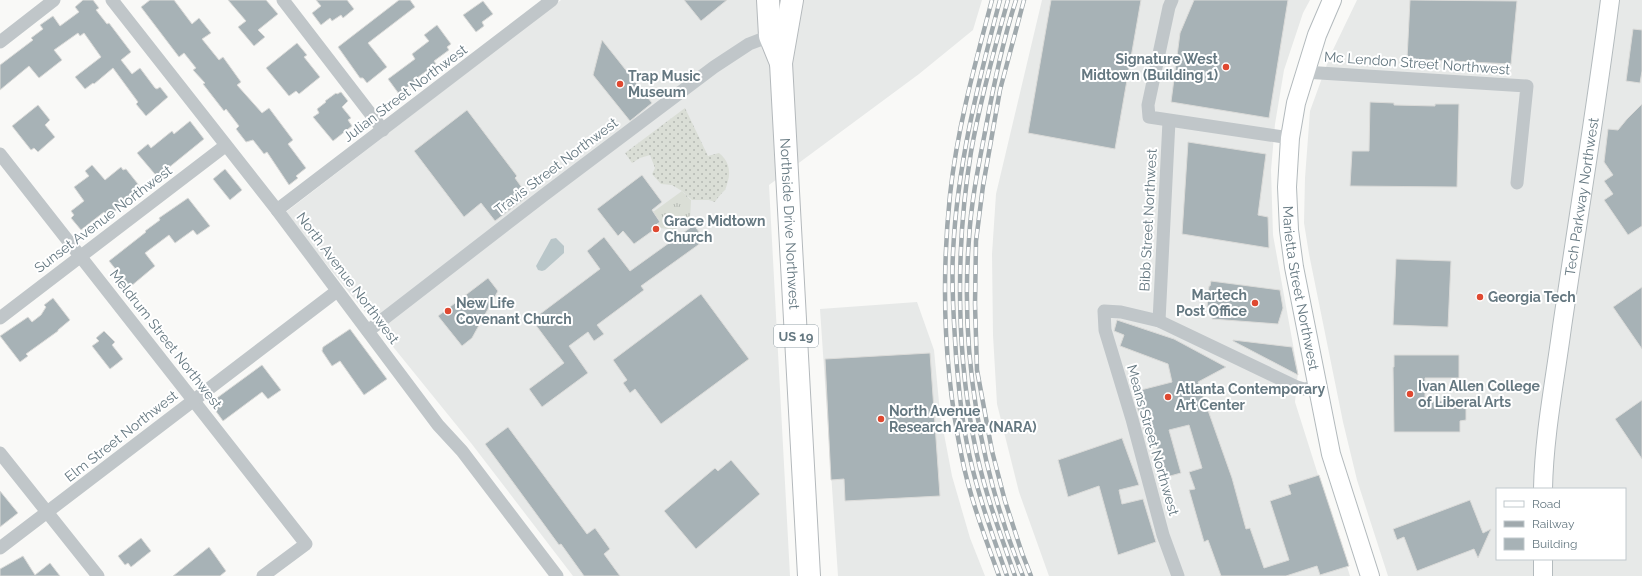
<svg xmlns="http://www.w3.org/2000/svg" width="1642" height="576" font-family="Raleway,sans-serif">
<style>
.built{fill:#e7e9e8;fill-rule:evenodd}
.grass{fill:url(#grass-dots)}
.park{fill:url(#park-tufts)}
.water{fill:#b9c6c9}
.building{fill:#a7b2b6;stroke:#dbdbd9}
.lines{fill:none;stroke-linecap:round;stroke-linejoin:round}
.secondary-casing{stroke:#b3babd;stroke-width:20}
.highway-casing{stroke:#b4b9bc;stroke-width:24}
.street{stroke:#c0c6c9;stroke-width:13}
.secondary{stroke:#fff;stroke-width:18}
.highway{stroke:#fff;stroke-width:22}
.rail-casing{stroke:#a0a9ad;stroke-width:4.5}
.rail{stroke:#fff;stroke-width:3;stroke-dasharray:9;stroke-linecap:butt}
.poi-dot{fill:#df4931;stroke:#fff;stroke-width:1.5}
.labels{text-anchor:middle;stroke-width:4;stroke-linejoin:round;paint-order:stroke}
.shield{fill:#fff;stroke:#93a0a7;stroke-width:1}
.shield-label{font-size:13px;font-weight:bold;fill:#657881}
.poi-label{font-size:14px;font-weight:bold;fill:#657881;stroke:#fff;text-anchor:start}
.street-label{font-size:14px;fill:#657881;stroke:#fff}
</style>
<defs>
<pattern id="grass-dots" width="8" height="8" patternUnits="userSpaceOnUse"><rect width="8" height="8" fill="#daded6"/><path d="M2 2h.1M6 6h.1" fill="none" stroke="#b4b9b3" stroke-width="1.8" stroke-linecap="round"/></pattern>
<pattern id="park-tufts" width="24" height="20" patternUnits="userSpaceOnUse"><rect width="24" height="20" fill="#daded6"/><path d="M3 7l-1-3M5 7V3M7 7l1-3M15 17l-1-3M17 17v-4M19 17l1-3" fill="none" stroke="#b4b9b3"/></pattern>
</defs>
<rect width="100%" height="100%" fill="#f9f9f7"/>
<!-- built -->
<g class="built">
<path d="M 561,0 L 982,0 L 973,30 L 919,74 L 769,185 L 790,576 L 573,576 L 471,443 L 288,217 L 286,212 Z"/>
<path d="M 1042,0 L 1310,0 L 1303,13 L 1284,70 L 1275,124 L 1271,170 L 1273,235 L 1298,372 L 1295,402 L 1350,576 L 1049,576 L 1019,492 L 997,404 L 993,335 L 992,254 L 996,194 Z"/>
<path d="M 1357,0 L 1642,0 L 1642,576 L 1388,576 L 1357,480 L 1343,422 L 1309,254 L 1304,223 L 1305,178 L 1310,111 L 1330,56 ZM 1497,489 L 1625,489 L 1625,559 L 1497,559 Z"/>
<path d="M 917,302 L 934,350 L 940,413 L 952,476 L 970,538 L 985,576 L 838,576 L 820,309 Z"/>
</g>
<!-- grass -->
<path class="grass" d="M 685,108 L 708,156 L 719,153 C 728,160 731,170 728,181 C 727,184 726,188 725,190 C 721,194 718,197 715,202 L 709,200 L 692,200 L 682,191 L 672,185 L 661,184 L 652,174 L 655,168 L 650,155 L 640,158 L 632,163 L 625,153 Z"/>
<!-- park -->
<path class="park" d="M 682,191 L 691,200 L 690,219 L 674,230 L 654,227 L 660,221 L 653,212 Z"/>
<!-- water -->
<path class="water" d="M 556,238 L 564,246 L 564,253 L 545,270 L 542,271 L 538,270 L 536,266 L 551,239 Z"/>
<!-- building -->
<g class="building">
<path d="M 83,0 L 93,0 L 99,8 L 96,10 L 107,24 L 109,23 L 131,52 L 121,60 L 132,74 L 140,68 L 155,88 L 157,89 L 160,87 L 168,97 L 146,116 L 136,104 L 138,102 L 113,68 L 94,84 L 93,83 L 85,89 L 75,77 L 101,57 L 84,33 L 80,36 L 78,33 L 54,50 L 62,60 L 39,78 L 29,66 L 0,90 L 0,65 L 33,40 L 31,38 L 43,29 L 40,25 L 53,16 L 60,26 L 79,12 L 75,7 Z"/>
<path d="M 150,0 L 174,0 L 192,24 L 199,18 L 211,33 L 202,39 L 219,60 L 223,57 L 241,82 L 237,85 L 262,113 L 269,108 L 293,140 L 288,144 L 306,168 L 296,176 L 298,178 L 289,185 L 267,152 L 264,154 L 253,140 L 246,142 L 236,129 L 239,126 L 226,109 L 224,111 L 203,84 L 205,83 L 193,70 L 196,68 L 184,53 L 179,57 L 141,7 Z"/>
<path d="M 228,0 L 266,0 L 278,14 L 258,30 L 265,37 L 254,46 L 238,27 L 246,21 Z"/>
<path d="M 316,0 L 347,0 L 354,9 L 343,18 L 341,15 L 332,21 L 330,18 L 321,25 L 312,13 L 321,6 Z"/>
<path d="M 399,0 L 410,0 L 415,7 L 368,43 L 387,67 L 367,83 L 363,78 L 360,78 L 338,47 Z"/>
<path d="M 684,0 L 727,0 L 701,21 Z"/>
<path d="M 1051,0 L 1141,0 L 1115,149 L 1028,133 Z"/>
<path d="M 1194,0 L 1288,0 L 1269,118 L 1171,102 L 1180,33 Z"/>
<path d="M 1410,0 L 1517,1 L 1511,64 L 1407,59 Z"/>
<path d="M 483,1 L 493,14 L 482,22 L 484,26 L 476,32 L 463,15 Z"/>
<path d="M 437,25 L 451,44 L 447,47 L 449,50 L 434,61 L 436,64 L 417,78 L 420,83 L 411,89 L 409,86 L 399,94 L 388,79 L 415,59 L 412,54 L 429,41 L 424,35 Z"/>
<path d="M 1633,29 L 1642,30 L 1642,71 L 1640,83 L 1626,81 Z"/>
<path d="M 602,40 L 652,103 L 630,121 L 593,75 Z"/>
<path d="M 297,43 L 307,55 L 304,57 L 320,77 L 299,94 L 296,91 L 289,96 L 266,68 Z"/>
<path d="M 341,92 L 348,101 L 342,107 L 351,118 L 348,120 L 352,126 L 333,141 L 313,117 L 319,113 L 317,109 L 326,102 L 325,101 L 336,93 L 337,94 Z"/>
<path d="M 1370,102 L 1394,103 L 1394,105 L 1435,106 L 1435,104 L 1459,104 L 1457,187 L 1350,186 L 1352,151 L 1369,151 Z"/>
<path d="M 1642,104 L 1642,226 L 1628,235 L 1604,200 L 1613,194 L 1604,181 L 1613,175 L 1604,162 L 1608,129 L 1618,130 L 1627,119 Z"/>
<path d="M 38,105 L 50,120 L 45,125 L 55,137 L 38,152 L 34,148 L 31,150 L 12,126 Z"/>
<path d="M 467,110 L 517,176 L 515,178 L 528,196 L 495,221 L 481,203 L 464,217 L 414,151 Z"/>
<path d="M 190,121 L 204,139 L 167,169 L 168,171 L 159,179 L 137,153 L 148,144 L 151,148 L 172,131 L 174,134 Z"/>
<path d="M 1188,142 L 1266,154 L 1258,215 L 1268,217 L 1269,248 L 1182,234 Z"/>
<path d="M 92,165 L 105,180 L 121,167 L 123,170 L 126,169 L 142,189 L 108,217 L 104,212 L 81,230 L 71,218 L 74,215 L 71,211 L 84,201 L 74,187 L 89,176 L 85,171 Z"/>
<path d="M 225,169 L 242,190 L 230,200 L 213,179 Z"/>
<path d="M 642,175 L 662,202 L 652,210 L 660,222 L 653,227 L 655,229 L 634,244 L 623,231 L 618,236 L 597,209 Z"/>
<path d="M 188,198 L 210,226 L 197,235 L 193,230 L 175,243 L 169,235 L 145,253 L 155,266 L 130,287 L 109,261 L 146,232 L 145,231 L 160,220 L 159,218 Z"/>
<path d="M 694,225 L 705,240 L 641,286 L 644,290 L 597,325 L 604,334 L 594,341 L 588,332 L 569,346 L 588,373 L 542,407 L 529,389 L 564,363 L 532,320 L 600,269 L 587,251 L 604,237 L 630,271 Z"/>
<path d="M 1396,259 L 1451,261 L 1448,327 L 1393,325 Z"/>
<path d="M 488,278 L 498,291 L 472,338 L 462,346 L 438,316 Z"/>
<path d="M 1211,281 L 1280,290 L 1283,308 L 1278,324 L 1212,319 L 1212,308 L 1207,307 L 1209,286 L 1210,286 Z"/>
<path d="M 1642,287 L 1642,349 L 1613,307 Z"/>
<path d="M 701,294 L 749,359 L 661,424 L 635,389 L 630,393 L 623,383 L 627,380 L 613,360 Z"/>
<path d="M 53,298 L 70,320 L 58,330 L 58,331 L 26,354 L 28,356 L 20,362 L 0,336 L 28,317 L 32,322 L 41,315 L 46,307 L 44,305 Z"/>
<path d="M 1117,320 L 1174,339 L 1226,367 L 1198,382 L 1232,478 L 1246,529 L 1250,528 L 1264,568 L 1289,560 L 1270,501 L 1291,494 L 1288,485 L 1319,475 L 1349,566 L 1320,575 L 1317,566 L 1286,576 L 1221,576 L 1208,540 L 1204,542 L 1189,490 L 1195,489 L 1189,472 L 1202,468 L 1189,425 L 1169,430 L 1181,473 L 1163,478 L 1152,429 L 1144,431 L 1133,392 L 1172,382 L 1168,364 L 1120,346 L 1124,335 L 1114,331 Z"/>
<path d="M 350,329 L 387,379 L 364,395 L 340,361 L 332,366 L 322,351 L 323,347 Z"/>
<path d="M 104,331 L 115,342 L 112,345 L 123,359 L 110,369 L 92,346 L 99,341 L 96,338 Z"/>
<path d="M 1233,340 L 1292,347 L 1298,375 L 1233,341 Z"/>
<path d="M 930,353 L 940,496 L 845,501 L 844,479 L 831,480 L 825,359 Z"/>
<path d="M 1394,355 L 1459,355 L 1459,378 L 1425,378 L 1425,401 L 1466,401 L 1466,420 L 1460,421 L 1460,432 L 1394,432 L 1393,367 L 1394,367 Z"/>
<path d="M 262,365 L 281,390 L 268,399 L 262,392 L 223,421 L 210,403 Z"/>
<path d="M 1642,400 L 1642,459 L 1615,419 Z"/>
<path d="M 508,427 L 587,534 L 595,528 L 610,549 L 604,554 L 620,576 L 584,576 L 561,544 L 559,545 L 485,444 Z"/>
<path d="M 1122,438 L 1139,485 L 1119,490 L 1122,504 L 1143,499 L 1156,542 L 1118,555 L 1099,486 L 1068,497 L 1058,460 Z"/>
<path d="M 731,460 L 760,494 L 696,549 L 664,511 L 715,468 L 718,471 Z"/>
<path d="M 0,491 L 18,513 L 0,527 Z"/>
<path d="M 1470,500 L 1483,533 L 1491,529 L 1478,558 L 1474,549 L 1417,571 L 1404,537 L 1397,540 L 1393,529 Z"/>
<path d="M 141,538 L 151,551 L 131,567 L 128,563 L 125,565 L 118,556 Z"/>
<path d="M 209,547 L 226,571 L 220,576 L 173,576 Z"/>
<path d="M 23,556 L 35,575 L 50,563 L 60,576 L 0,576 L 0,569 Z"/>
</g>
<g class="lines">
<defs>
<g id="secondary">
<path id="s1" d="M 1332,0 L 1317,35 L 1296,103 L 1290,138 L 1287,187 L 1289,230 L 1294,267 L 1331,454 L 1370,576"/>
<path id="s2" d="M 1543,489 C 1544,435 1555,380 1562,327 C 1578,218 1596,109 1610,0"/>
<path d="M 1543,559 L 1543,576"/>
</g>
<g id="highway">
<path d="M 768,0 L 770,36 L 781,63"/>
<path id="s3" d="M 792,0 L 781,63 L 809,576"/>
</g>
</defs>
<!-- secondary casing -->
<use href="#secondary" class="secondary-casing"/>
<!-- highway casing -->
<use href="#highway" class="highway-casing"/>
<!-- street -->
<g class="street">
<path d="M 112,0 L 277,210 L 438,425 L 462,451 L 557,576"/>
<path d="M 283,0 L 383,130"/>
<path d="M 1172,0 L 1169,7 L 1148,105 L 1149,117 L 1290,138"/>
<path d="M 0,42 L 54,0"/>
<path d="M 1304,72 L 1527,86 L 1517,183"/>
<path d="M 0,154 L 306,544 L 263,576"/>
<path d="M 277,210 L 552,0"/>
<path d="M 0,318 L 225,146"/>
<path d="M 1159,321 L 1169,121"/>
<path d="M 368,331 L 544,195 L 714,67 L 749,44 L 770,36"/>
<path d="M 0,453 L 98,576"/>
<path d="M 0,548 L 337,291"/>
<path d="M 1178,576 L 1163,535 L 1132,419 L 1105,330 L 1104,311 L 1121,312 L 1159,321 L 1297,387 L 1304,389 L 1319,386"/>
</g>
<!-- secondary -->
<use href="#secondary" class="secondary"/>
<!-- highway -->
<use href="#highway" class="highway"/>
<defs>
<g id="rail">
<path d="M 992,0 C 975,64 957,129 950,195 C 941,282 944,372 962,458 C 970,498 985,537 999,576"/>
<path d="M 1000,0 C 978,83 957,166 953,253 C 951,287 954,321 956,356 C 959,390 962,424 970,458 C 979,498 993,537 1007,576"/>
<path d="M 1008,0 C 994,50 980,101 971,152 C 955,249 956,359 977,455 C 986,496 1001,536 1015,576"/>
<path d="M 1016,0 C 1002,43 993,88 985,132 C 978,168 971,203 969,239 C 960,353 980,471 1023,576"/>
<path d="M 1024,0 L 1000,90 L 983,186 L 976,241 L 975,304 L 977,370 L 992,451 L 1005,501 L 1022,553 L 1031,576"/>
</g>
</defs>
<!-- rail casing -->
<use href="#rail" class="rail-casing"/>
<!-- rail -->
<use href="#rail" class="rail"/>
</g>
<!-- markers -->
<g class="poi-dot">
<circle cx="1226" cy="67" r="4"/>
<circle cx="620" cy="84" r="4"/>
<circle cx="656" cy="229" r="4"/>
<circle cx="1480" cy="297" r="4"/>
<circle cx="1255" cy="303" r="4"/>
<circle cx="448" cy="311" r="4"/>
<circle cx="1410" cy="394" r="4"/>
<circle cx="1168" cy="397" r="4"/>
<circle cx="881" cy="419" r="4"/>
</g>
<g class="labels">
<!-- shield labels -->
<rect class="shield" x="774" y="325" width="44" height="22" rx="3"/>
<g class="shield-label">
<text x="796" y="341">US 19</text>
</g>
<!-- poi labels -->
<g class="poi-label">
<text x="1218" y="64" text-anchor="end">Signature West<tspan x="1218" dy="16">Midtown (Building 1)</tspan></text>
<text x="628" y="81">Trap Music<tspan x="628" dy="16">Museum</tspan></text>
<text x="664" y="226">Grace Midtown<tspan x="664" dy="16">Church</tspan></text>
<text x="1247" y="300" text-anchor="end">Martech<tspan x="1247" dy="16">Post Office</tspan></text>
<text x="1488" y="302">Georgia Tech</text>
<text x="456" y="308">New Life<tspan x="456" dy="16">Covenant Church</tspan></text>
<text x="1418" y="391">Ivan Allen College<tspan x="1418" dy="16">of Liberal Arts</tspan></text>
<text x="1176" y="394">Atlanta Contemporary<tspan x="1176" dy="16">Art Center</tspan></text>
<text x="889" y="416">North Avenue<tspan x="889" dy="16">Research Area (NARA)</tspan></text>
</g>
<!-- street labels -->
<g class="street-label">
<text transform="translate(1417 63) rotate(4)" y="5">Mc Lendon Street Northwest</text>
<text transform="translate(405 93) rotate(-37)" y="5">Julian Street Northwest</text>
<text transform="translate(556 166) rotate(-37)" y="5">Travis Street Northwest</text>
<text dy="5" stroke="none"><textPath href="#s2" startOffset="295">Tech Parkway Northwest</textPath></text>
<text transform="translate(103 219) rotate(-37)" y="5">Sunset Avenue Northwest</text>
<text transform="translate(1148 220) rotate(-87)" y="5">Bibb Street Northwest</text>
<text dy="5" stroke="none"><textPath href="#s3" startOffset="225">Northside Drive Northwest</textPath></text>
<text transform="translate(348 278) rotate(53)" y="5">North Avenue Northwest</text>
<text dy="5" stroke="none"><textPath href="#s1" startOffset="296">Marietta Street Northwest</textPath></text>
<text transform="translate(166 339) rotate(52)" y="5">Meldrum Street Northwest</text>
<text transform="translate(121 436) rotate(-38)" y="5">Elm Street Northwest</text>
<text transform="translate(1153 440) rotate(74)" y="5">Means Street Northwest</text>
</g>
</g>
<!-- legend -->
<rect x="1496" y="488" width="130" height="72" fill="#ffffff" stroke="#c1c9cd"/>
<rect x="1504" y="501" width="20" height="6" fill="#ffffff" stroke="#c1c9cd"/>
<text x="1532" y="508" font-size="12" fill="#657881">Road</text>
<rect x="1504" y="521" width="20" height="6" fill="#a0a9ad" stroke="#c1c9cd"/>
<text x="1532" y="528" font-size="12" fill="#657881">Railway</text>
<rect x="1504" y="538" width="20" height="12" fill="#a7b2b6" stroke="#c1c9cd"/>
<text x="1532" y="548" font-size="12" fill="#657881">Building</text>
</svg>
